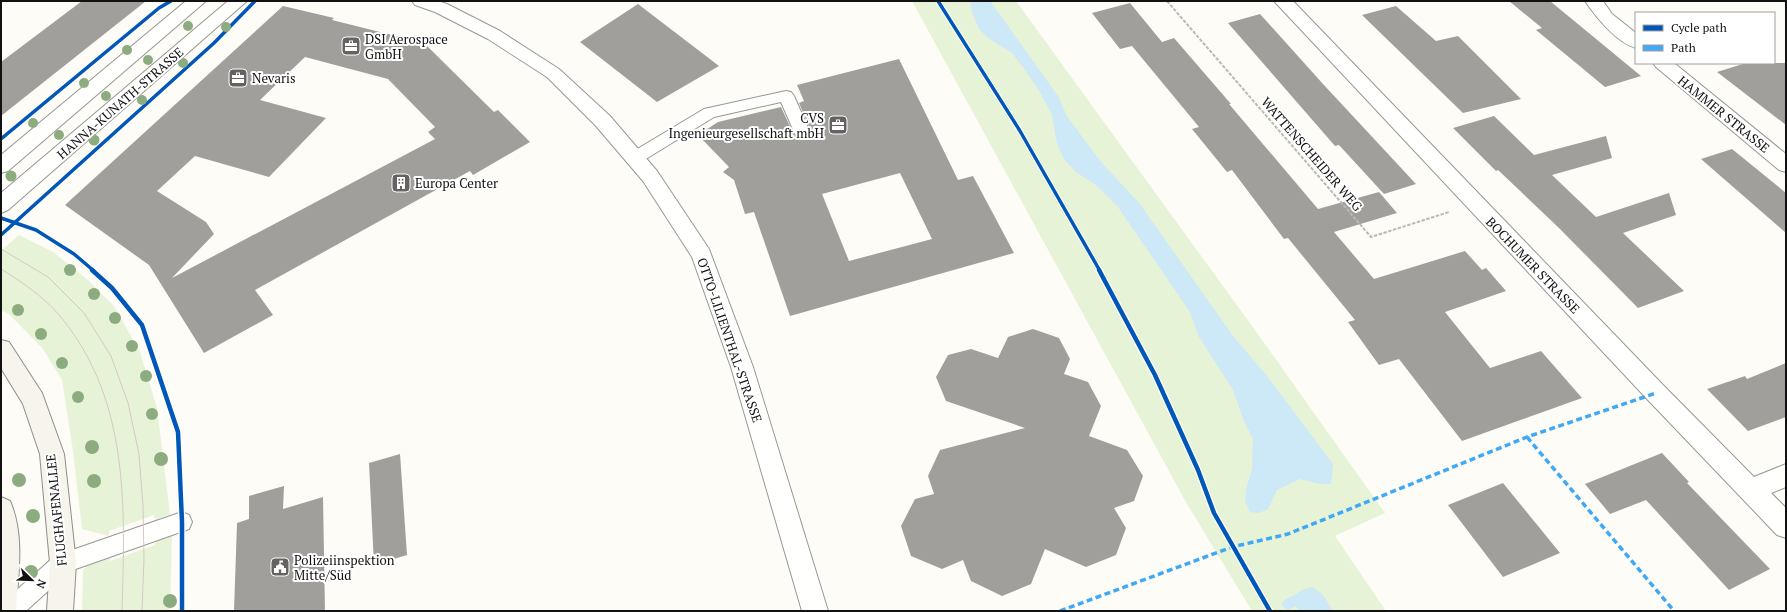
<svg xmlns="http://www.w3.org/2000/svg" width="1787" height="612" font-family="'PT Serif',serif">
<style>
.green{fill:#e7f3d7}
.water{fill:#cde8f7}
.lines{fill:none;stroke-linecap:round;stroke-linejoin:round}
.stream{fill:#cde8f7;fill-rule:evenodd}
.building{fill:#a19f9c;fill-rule:evenodd}
.service-casing{stroke:#979795;stroke-width:2}
.minor-casing{stroke:#979795;stroke-width:2}
.secondary-casing{stroke:#8e8d8b;stroke-width:2}
.path{stroke:#b9b9b8;stroke-width:2;stroke-dasharray:3.5 1.5;stroke-linecap:butt}
.service{fill:#fffffe;fill-rule:evenodd}
.minor{fill:#fffffe;fill-rule:evenodd}
.secondary{fill:#f6f4eb;fill-rule:evenodd}
.tram{stroke:#d9c6c7;stroke-width:1}
.quiet{stroke:#3fa9f5;stroke-width:3.5;stroke-dasharray:6 3.5;stroke-linecap:butt}
.cycleway-far1-casing{stroke:#fff;stroke-width:5.5}
.cycleway-casing{stroke:#fff;stroke-width:7}
.cycleway-far1{stroke:#0057b8;stroke-width:3.5}
.cycleway{stroke:#0057b8;stroke-width:4.5}
.tree{fill:#8cac80}
.labels{text-anchor:middle;stroke-width:4;stroke-linejoin:round;paint-order:stroke}
.poi-label{font-size:13px;fill:#111;stroke:#fff;text-anchor:start}
.street-label{font-size:13px;fill:#111;stroke:#fff}
</style>
<rect width="100%" height="100%" fill="#fdfcf7"/>
<!-- green -->
<g class="green">
<path d="M 912,1 L 1016,1 L 1255,330 L 1385,513 L 1335,536 L 1386,611 L 1252,611 L 1187,504 Z"/>
<path d="M 19,235 L 53,252 L 88,280 L 114,306 L 140,352 L 157,408 L 170,514 L 155,520 L 154,515 L 109,531 L 109,536 L 82,529 L 73,451 L 62,380 L 43,349 L 10,315 L 1,310 L 1,251 Z"/>
<path d="M 172,534 L 170,611 L 82,611 L 83,570 L 91,561 L 110,556 L 110,561 L 155,545 L 155,539 Z"/>
</g>
<!-- water -->
<g class="water">
<path d="M 970,1 L 990,1 L 1058,96 L 1067,116 L 1083,138 L 1102,163 L 1140,204 L 1233,336 L 1267,376 L 1333,464 L 1331,484 L 1319,484 L 1300,479 L 1277,490 L 1268,509 L 1259,513 L 1250,512 L 1245,502 L 1246,489 L 1252,469 L 1253,439 L 1243,419 L 1233,390 L 1199,337 L 1190,312 L 1118,207 L 1096,185 L 1076,172 L 1063,158 L 1056,140 L 1052,115 L 1040,92 L 1022,66 L 1012,53 L 988,38 L 979,29 L 972,12 Z"/>
<path d="M 1313,587 L 1323,595 L 1333,611 L 1299,611 L 1293,601 C 1297,591 1303,589 1313,587 Z"/>
</g>
<g class="lines">
<!-- stream -->
<path class="stream" d="M 1306,590 L 1310,592 L 1312,596 L 1310,600 L 1288,610 L 1284,608 L 1282,604 L 1284,600 Z"/>
</g>
<!-- building -->
<g class="building">
<path d="M 82,1 L 146,1 L 1,116 L 1,62 Z"/>
<path d="M 1509,1 L 1550,1 L 1641,76 L 1605,87 L 1536,30 L 1542,28 Z"/>
<path d="M 1130,3 L 1162,42 L 1174,38 L 1231,104 L 1229,104 L 1318,209 L 1379,192 L 1397,213 L 1334,232 L 1374,279 L 1465,251 L 1482,270 L 1486,268 L 1506,291 L 1445,312 L 1490,368 L 1541,351 L 1582,398 L 1462,441 L 1399,359 L 1379,365 L 1348,322 L 1355,320 L 1288,238 L 1284,239 L 1232,170 L 1227,172 L 1192,129 L 1199,127 L 1132,46 L 1120,49 L 1092,13 Z"/>
<path d="M 638,4 L 719,66 L 657,102 L 580,42 Z"/>
<path d="M 283,6 L 334,18 L 332,20 L 424,43 L 494,112 L 498,110 L 530,142 L 473,175 L 470,171 L 255,290 L 273,315 L 204,353 L 149,265 L 65,205 ZM 305,57 L 388,79 L 435,127 L 428,132 L 435,139 L 172,278 L 214,234 L 206,222 L 157,191 L 195,156 L 269,177 L 326,118 L 260,100 Z"/>
<path d="M 1396,6 L 1436,41 L 1458,36 L 1521,99 L 1463,113 L 1362,15 Z"/>
<path d="M 1260,14 L 1323,84 L 1416,184 L 1384,194 L 1339,145 L 1335,146 L 1228,23 Z"/>
<path d="M 899,59 L 958,180 L 973,176 L 1014,253 L 790,316 L 754,212 L 745,214 L 734,180 L 723,172 L 729,167 L 698,135 L 718,122 L 781,107 L 794,135 L 801,137 L 807,135 L 810,129 L 799,103 L 804,101 L 797,85 ZM 900,173 L 932,239 L 849,261 L 822,194 Z"/>
<path d="M 1746,63 L 1786,63 L 1786,125 L 1717,72 Z"/>
<path d="M 1494,116 L 1534,155 L 1606,136 L 1612,158 L 1552,175 L 1596,217 L 1669,193 L 1676,215 L 1623,233 L 1684,291 L 1638,308 L 1559,228 L 1498,170 L 1496,171 L 1453,128 Z"/>
<path d="M 1732,149 L 1786,193 L 1786,233 L 1701,159 Z"/>
<path d="M 1033,329 L 1059,338 L 1070,359 L 1064,374 L 1088,382 L 1101,406 L 1089,436 L 1127,450 L 1143,476 L 1134,501 L 1114,508 L 1126,528 L 1116,555 L 1086,567 L 1045,549 L 1031,584 L 1002,596 L 971,581 L 963,560 L 942,569 L 911,556 L 901,526 L 915,499 L 934,494 L 928,476 L 940,450 L 1025,428 L 946,401 L 936,377 L 948,355 L 971,349 L 998,358 L 1008,337 Z"/>
<path d="M 1786,363 L 1786,417 L 1748,431 L 1707,389 L 1745,376 L 1747,379 Z"/>
<path d="M 1662,453 L 1689,482 L 1687,483 L 1770,569 L 1729,590 L 1646,500 L 1610,514 L 1585,484 Z"/>
<path d="M 400,454 L 407,555 L 374,565 L 369,463 Z"/>
<path d="M 1503,483 L 1560,553 L 1503,577 L 1448,505 Z"/>
<path d="M 284,486 L 283,509 L 323,497 L 325,611 L 234,611 L 237,523 L 249,519 L 249,496 Z"/>
</g>
<g class="lines">
<defs>
<g id="service">
<path d="M 786,91 L 791,92 L 794,96 L 809,130 L 807,134 L 801,136 L 795,134 L 781,102 L 714,117 L 641,162 L 635,164 L 629,162 L 627,158 L 629,154 L 704,109 Z"/>
<path d="M 182,512 L 189,515 L 192,522 L 189,529 L 70,571 L 26,611 L 1,611 L 2,603 L 55,556 Z"/>
</g>
<g id="minor">
<path d="M 186,1 L 206,1 L 8,171 L 1,173 L 1,155 Z"/>
<path d="M 228,1 L 247,1 L 8,210 L 1,213 L 1,193 Z"/>
<path d="M 412,1 L 438,1 L 447,4 L 500,31 L 559,69 L 610,116 L 657,171 L 709,249 L 753,367 L 828,611 L 802,611 L 731,367 L 692,257 L 643,181 L 596,126 L 547,77 L 488,39 L 435,12 L 415,5 Z"/>
<path d="M 1274,1 L 1293,1 L 1664,386 L 1754,477 L 1786,464 L 1786,487 L 1771,493 L 1786,508 L 1786,538 L 1777,535 L 1648,400 Z"/>
<path d="M 1585,1 L 1603,1 L 1612,14 L 1636,33 L 1636,48 C 1617,43 1596,17 1585,1 Z"/>
<path d="M 1653,63 L 1674,63 L 1786,154 L 1786,172 L 1779,170 L 1656,67 Z"/>
</g>
<g id="secondary">
<path d="M 1,340 L 9,342 L 42,393 L 64,454 L 76,563 L 73,611 L 47,611 L 50,563 L 40,454 L 23,404 L 1,368 Z"/>
<path d="M 1,497 L 10,501 C 25,535 18,575 16,611 L 1,611 Z"/>
</g>
</defs>
<!-- service casing -->
<use href="#service" class="service-casing"/>
<!-- minor casing -->
<use href="#minor" class="minor-casing"/>
<!-- secondary casing -->
<use href="#secondary" class="secondary-casing"/>
<!-- path -->
<path class="path" d="M 1167,1 L 1371,237 L 1449,212"/>
<!-- service -->
<use href="#service" class="service"/>
<!-- minor -->
<use href="#minor" class="minor"/>
<!-- secondary -->
<use href="#secondary" class="secondary"/>
<!-- tram -->
<g class="tram">
<path d="M 1,249 L 48,277 L 84,313 L 111,356 L 128,403 L 139,454 L 143,506 L 144,559 L 142,611"/>
<path d="M 1,269 C 22,282 44,297 60,316 C 130,400 125,508 122,611"/>
</g>
<!-- quiet -->
<g class="quiet">
<path d="M 1527,437 L 1674,611"/>
<path d="M 1060,611 L 1232,547 L 1288,534 L 1527,437 L 1656,393"/>
</g>
<defs>
<g id="cycleway-far1">
<path d="M 938,1 L 1020,131 L 1100,271"/>
<path d="M 1,139 L 159,8 L 171,1"/>
<path d="M 1,218 L 36,230 L 74,254 L 94,271"/>
<path d="M 1,235 L 214,43 L 255,1"/>
</g>
<g id="cycleway">
<path d="M 92,270 L 112,288 L 142,325 L 178,432 L 182,522 L 182,611"/>
<path d="M 1099,270 L 1155,375 L 1198,470 L 1214,513 L 1270,611"/>
</g>
</defs>
<!-- cycleway-far1 casing -->
<use href="#cycleway-far1" class="cycleway-far1-casing"/>
<!-- cycleway casing -->
<use href="#cycleway" class="cycleway-casing"/>
<!-- cycleway-far1 -->
<use href="#cycleway-far1" class="cycleway-far1"/>
<!-- cycleway -->
<use href="#cycleway" class="cycleway"/>
</g>
<!-- trees -->
<g class="tree">
<circle cx="188" cy="26" r="5"/>
<circle cx="226" cy="27" r="5"/>
<circle cx="127" cy="50" r="5"/>
<circle cx="148" cy="60" r="5"/>
<circle cx="183" cy="63" r="5"/>
<circle cx="84" cy="83" r="5"/>
<circle cx="106" cy="96" r="5"/>
<circle cx="142" cy="100" r="5"/>
<circle cx="33" cy="123" r="5"/>
<circle cx="59" cy="135" r="5"/>
<circle cx="94" cy="140" r="5.5"/>
<circle cx="11" cy="176" r="5.5"/>
<circle cx="70" cy="270" r="6"/>
<circle cx="94" cy="294" r="6"/>
<circle cx="18" cy="310" r="6"/>
<circle cx="115" cy="318" r="6"/>
<circle cx="41" cy="334" r="6"/>
<circle cx="132" cy="346" r="6"/>
<circle cx="62" cy="363" r="6"/>
<circle cx="146" cy="376" r="6"/>
<circle cx="78" cy="397" r="6"/>
<circle cx="152" cy="414" r="6"/>
<circle cx="92" cy="447" r="7"/>
<circle cx="161" cy="459" r="7"/>
<circle cx="19" cy="480" r="7"/>
<circle cx="94" cy="481" r="7"/>
<circle cx="33" cy="516" r="7"/>
<circle cx="31" cy="572" r="7"/>
<circle cx="170" cy="601" r="7"/>
</g>
<!-- icons -->
<defs>
<symbol id="office-square" viewBox="-11 -11 22 22"><rect x="-9" y="-9" width="18" height="18" rx="4" fill="#646362" stroke="#fff"/><path d="M-6-3h4V-5.5h4V-3h4V5H-6ZM-1-4.5V-3h2v-1.5ZM-6 0V1H6V0Z" fill="#fff"/></symbol>
<symbol id="building-square" viewBox="-11 -11 22 22"><rect x="-9" y="-9" width="18" height="18" rx="4" fill="#646362" stroke="#fff"/><path d="M-4-6H4V6H1V3H-1V6H-4ZM-2.5-4.3h1.7v1.8h-1.7ZM.8-4.3h1.7v1.8H.8ZM-2.5-1h1.7V.8h-1.7ZM.8-1h1.7V.8H.8Z" fill="#fff"/></symbol>
<symbol id="civic-square" viewBox="-11 -11 22 22"><rect x="-9" y="-9" width="18" height="18" rx="4" fill="#646362" stroke="#fff"/><path d="M-.6-6.5H3V-4.5H.6V-3L4-1V1h2V6H-6V1h2V-1L-.6-3ZM-1.2 2.5V6h2.4V2.5Z" fill="#fff"/></symbol>
</defs>
<g fill-rule="evenodd">
<use href="#office-square" x="340" y="35" width="22" height="22"/>
<use href="#office-square" x="227" y="67" width="22" height="22"/>
<use href="#office-square" x="827" y="114" width="22" height="22"/>
<use href="#building-square" x="390" y="172" width="22" height="22"/>
<use href="#civic-square" x="269" y="556" width="22" height="22"/>
</g>
<g class="labels">
<!-- poi labels -->
<g class="poi-label">
<text x="365" y="44">DSI Aerospace<tspan x="365" dy="15">GmbH</tspan></text>
<text x="252" y="83">Nevaris</text>
<text x="824" y="123" text-anchor="end">CVS<tspan x="824" dy="15">Ingenieurgesellschaft mbH</tspan></text>
<text x="415" y="188">Europa Center</text>
<text x="294" y="565">Polizeiinspektion<tspan x="294" dy="15">Mitte/Süd</tspan></text>
</g>
<!-- street labels -->
<g class="street-label">
<text transform="translate(120 103) rotate(-41)" y="5">HANNA-KUNATH-STRASSE</text>
<text transform="translate(1724 114) rotate(39)" y="5">HAMMER STRASSE</text>
<text transform="translate(1312 154) rotate(49)" y="5">WATTENSCHEIDER WEG</text>
<text transform="translate(1533 265) rotate(46)" y="5">BOCHUMER STRASSE</text>
<text transform="translate(730 340) rotate(71)" y="5">OTTO-LILIENTHAL-STRASSE</text>
<text transform="translate(56 510) rotate(-96)" y="5">FLUGHAFENALLEE</text>
</g>
</g>
<!-- border -->
<rect width="1787" height="612" fill="none" stroke="#111111" stroke-width="4"/>
<!-- legend -->
<rect x="1635" y="12" width="140" height="52" fill="#ffffff" stroke="#a0a0a0"/>
<rect x="1643" y="25" width="20" height="6" fill="#0057b8" stroke="#a0a0a0"/>
<text x="1671" y="32" font-size="12" fill="#111111">Cycle path</text>
<rect x="1643" y="45" width="20" height="6" fill="#3fa9f5" stroke="#a0a0a0"/>
<text x="1671" y="52" font-size="12" fill="#111111">Path</text>
<!-- north arrow -->
<g transform="translate(32 580) rotate(113)" stroke="#ffffff" stroke-width="3" paint-order="stroke">
<path d="M0-3L7 15L0 10L-7 15Z" fill="#111111"/>
<text y="-6" font-size="11" font-weight="bold" text-anchor="middle" fill="#111111">N</text>
</g>
</svg>
